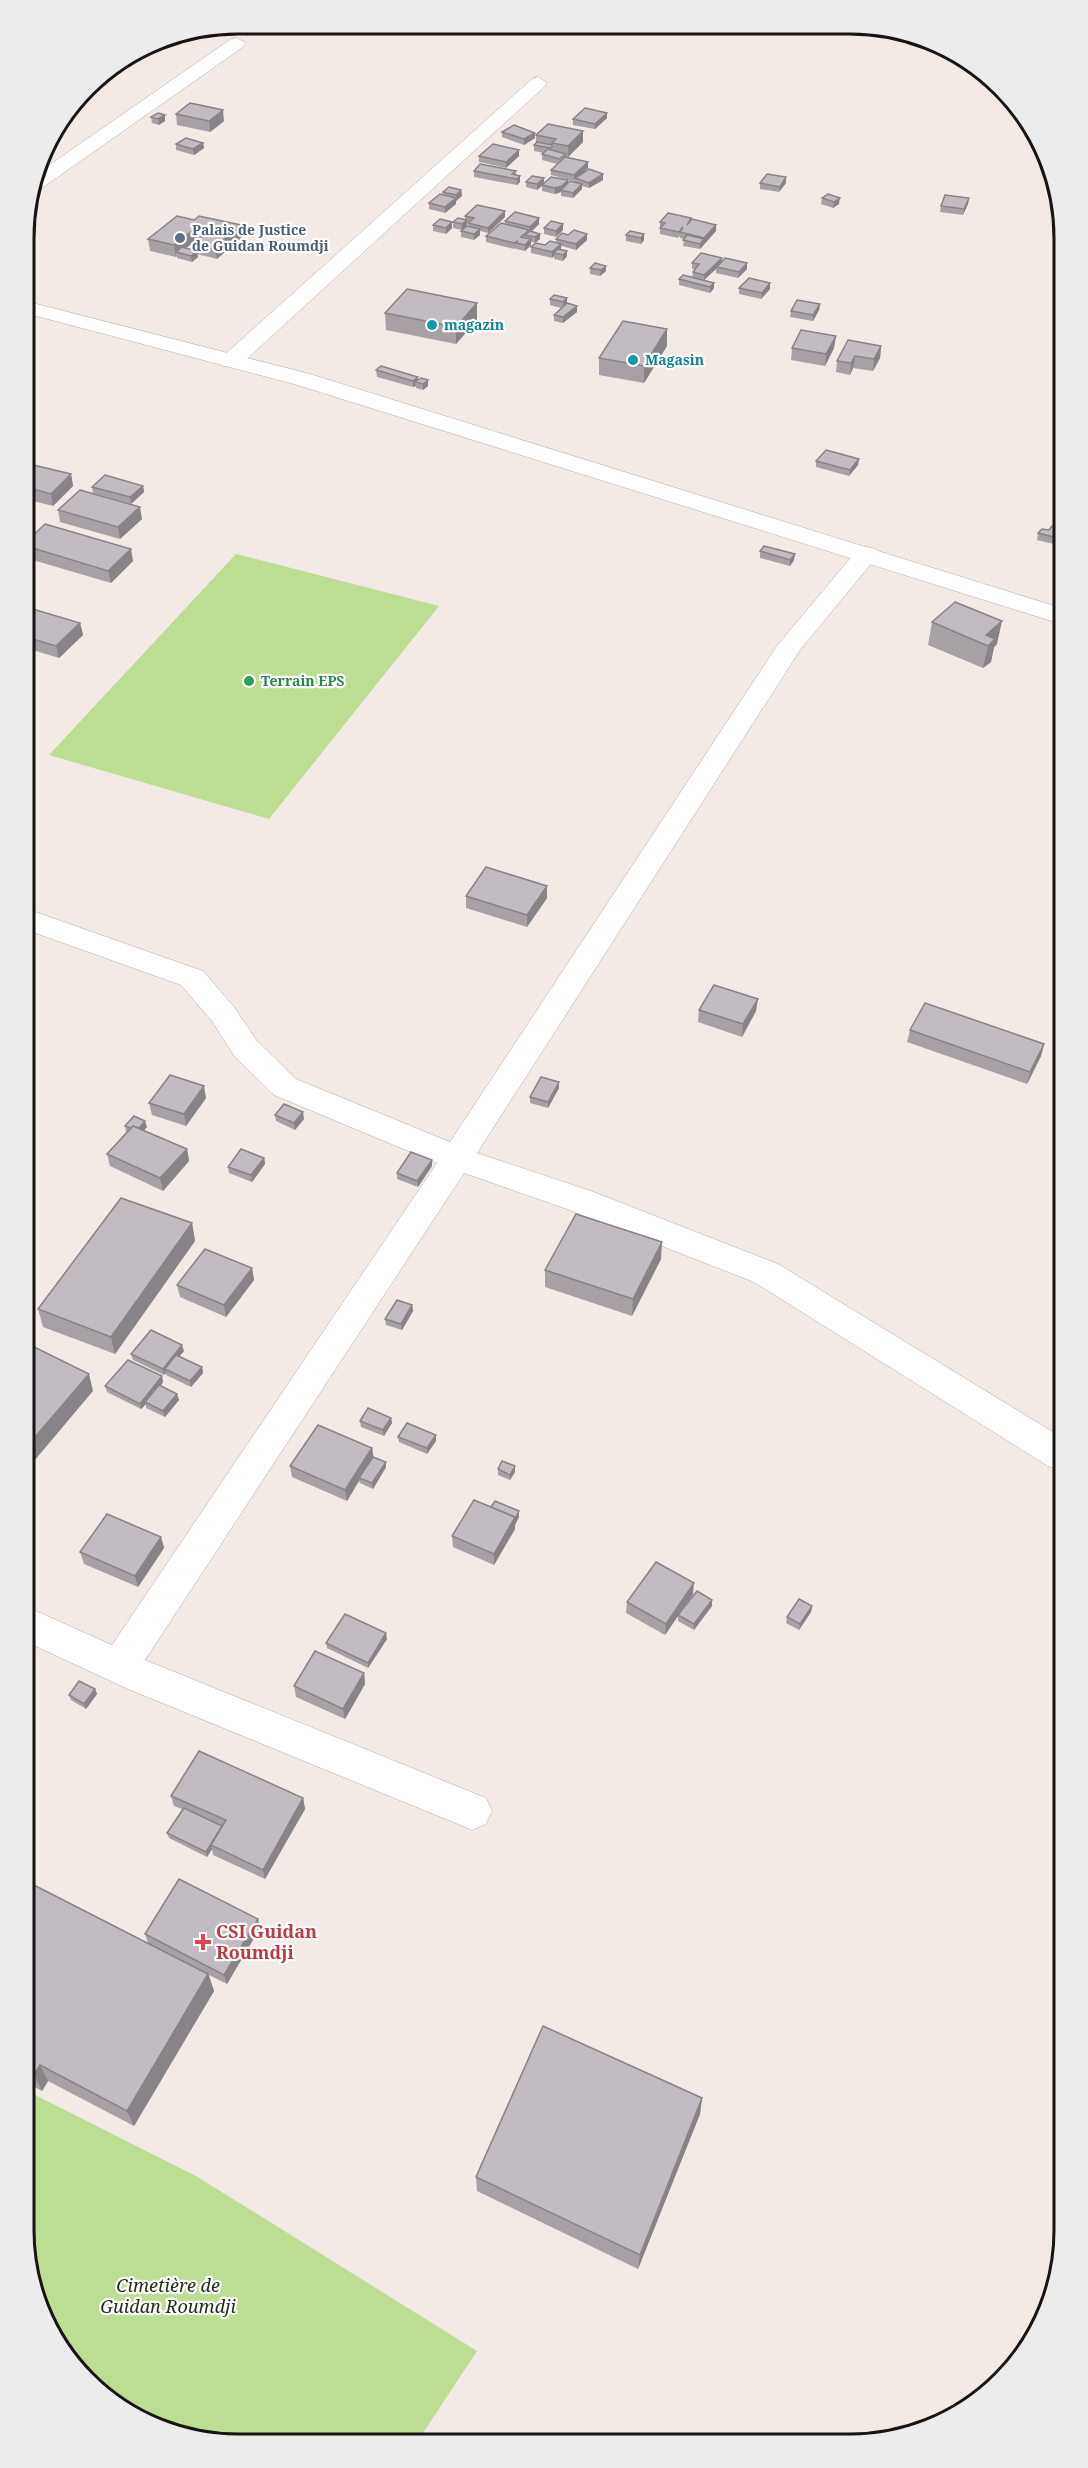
<svg xmlns="http://www.w3.org/2000/svg" width="1088" height="2468" font-family="'Noto Serif',serif">
<style>
.green{fill:#bcdd92}
.lines{fill:none;stroke-linecap:round;stroke-linejoin:round}
.minor-casing{stroke:#b4aca7;stroke-width:1}
.trunk-casing{stroke:#b4aca7;stroke-width:1}
.minor{fill:#fff;fill-rule:evenodd}
.trunk{fill:#fff;fill-rule:evenodd}
.wall{fill:#a7a1a6;fill-rule:evenodd}
.shaded-wall{fill:#888387}
.building{fill:#c2bbc1;stroke:#888387;stroke-width:1.5}
.service-dot{fill:#5c6f8a;stroke:#fff;stroke-width:2}
.culture-dot{fill:#0f9aa8;stroke:#fff;stroke-width:2}
.leisure-dot{fill:#2e9e5b;stroke:#fff;stroke-width:2}
.health-dot{fill:#e0444e;stroke:#fff;stroke-width:2}
.labels{text-anchor:middle;stroke-width:4.5;stroke-linejoin:round;paint-order:stroke}
.far-service-label{font-size:14px;font-weight:bold;fill:#4e5e75;stroke:#fff;text-anchor:start}
.far-culture-label{font-size:14px;font-weight:bold;fill:#0d838f;stroke:#fff;text-anchor:start}
.far-leisure-label{font-size:14px;font-weight:bold;fill:#27864d;stroke:#fff;text-anchor:start}
.near-health-label{font-size:18px;font-weight:bold;fill:#be3a42;stroke:#fff;text-anchor:start}
.near-park-label{font-size:18px;font-style:italic;fill:#222f0e;stroke:#fff}
.rim{fill:none;stroke:#171412;stroke-width:3}
</style>
<rect width="100%" height="100%" fill="#f3eae6"/>
<!-- green -->
<g class="green">
<path d="M 236,554 L 439,606 L 269,819 L 49,755 Z"/>
<path d="M 31,2093 L 196,2176 L 477,2351 L 419,2439 L 197,2440 L 97,2391 L 60,2348 L 31,2285 Z"/>
</g>
<g class="lines">
<defs>
<g id="minor">
<path d="M 237,38 L 246,43 L 243,47 L 42,188 L 34,190 L 38,173 L 231,39 Z"/>
<path d="M 538,77 L 547,83 L 544,87 L 239,366 L 223,366 L 220,361 L 223,356 L 532,79 Z"/>
<path d="M 867,547 L 876,549 L 879,554 L 800,650 L 477,1153 L 591,1191 L 778,1264 L 1061,1437 L 1061,1470 L 1048,1466 L 754,1282 L 567,1209 L 464,1173 L 145,1660 L 486,1798 L 492,1811 L 486,1824 L 472,1830 L 458,1824 L 128,1689 L 29,1643 L 29,1608 L 112,1645 L 437,1163 L 274,1095 L 235,1057 L 212,1021 L 181,985 L 27,930 L 27,909 L 203,971 L 234,1007 L 257,1041 L 296,1079 L 450,1142 L 777,646 L 858,549 Z"/>
</g>
<path id="trunk" d="M 25,301 L 310,374 L 1058,607 L 1058,623 L 294,384 L 25,313 Z"/>
</defs>
<!-- minor casing -->
<use href="#minor" class="minor-casing"/>
<!-- trunk casing -->
<use href="#trunk" class="trunk-casing"/>
<!-- minor -->
<use href="#minor" class="minor"/>
<!-- trunk -->
<use href="#trunk" class="trunk"/>
</g>
<!-- wall -->
<g class="wall">
<path d="M 607,113 L 607,118 L 595,129 L 573,125 L 573,119 Z"/>
<path d="M 176,114 L 224,121 L 210,132 L 177,125 Z"/>
<path d="M 165,115 L 165,121 L 159,125 L 152,123 L 151,117 Z"/>
<path d="M 583,131 L 583,142 L 568,157 L 588,168 L 580,175 L 603,180 L 589,188 L 582,186 L 582,189 L 573,198 L 561,196 L 561,192 L 555,194 L 542,191 L 542,186 L 537,190 L 526,187 L 526,182 L 544,184 L 575,182 L 575,180 L 574,181 L 551,175 L 551,170 L 557,164 L 542,160 L 542,154 L 544,153 L 534,151 L 534,145 L 536,143 L 536,135 Z"/>
<path d="M 502,132 L 535,133 L 535,138 L 524,145 L 502,137 Z"/>
<path d="M 203,143 L 204,148 L 194,155 L 176,150 L 176,144 Z"/>
<path d="M 479,156 L 519,156 L 506,168 L 479,162 Z"/>
<path d="M 474,171 L 516,171 L 516,175 L 520,176 L 520,182 L 517,185 L 474,177 Z"/>
<path d="M 786,177 L 786,183 L 779,192 L 760,189 L 760,183 Z"/>
<path d="M 461,190 L 462,196 L 456,201 L 456,204 L 445,213 L 429,209 L 429,203 L 443,195 L 443,192 Z"/>
<path d="M 822,198 L 839,204 L 833,208 L 821,204 Z"/>
<path d="M 968,204 L 963,215 L 940,212 L 941,206 Z"/>
<path d="M 177,216 L 242,237 L 217,259 L 197,254 L 198,257 L 192,262 L 177,258 L 177,256 L 176,257 L 150,251 L 148,239 ZM 198,238 L 200,238 L 195,242 L 196,251 L 186,248 Z"/>
<path d="M 465,216 L 505,217 L 488,233 L 480,231 L 480,235 L 474,240 L 461,237 L 461,231 L 468,226 L 468,222 L 467,222 L 467,226 L 462,230 L 453,228 L 453,222 L 465,220 Z"/>
<path d="M 691,220 L 716,225 L 716,231 L 700,249 L 683,246 L 684,239 L 680,238 L 680,236 L 678,238 L 660,234 L 660,222 Z"/>
<path d="M 505,221 L 539,224 L 532,231 L 540,239 L 535,243 L 531,242 L 531,245 L 525,251 L 516,249 L 516,248 L 514,249 L 486,242 L 486,236 L 505,224 Z"/>
<path d="M 452,222 L 452,228 L 446,234 L 433,231 L 433,225 Z"/>
<path d="M 544,228 L 563,230 L 556,237 L 544,234 Z"/>
<path d="M 644,234 L 644,240 L 641,244 L 626,241 L 626,235 Z"/>
<path d="M 556,239 L 587,240 L 576,250 L 561,246 L 561,249 L 567,251 L 567,256 L 563,261 L 554,259 L 554,256 L 552,258 L 531,253 L 531,247 L 556,243 Z"/>
<path d="M 722,261 L 747,269 L 738,278 L 716,273 L 716,269 L 704,280 L 714,288 L 710,293 L 679,285 L 679,279 L 692,277 L 693,272 L 695,269 L 692,269 L 692,263 Z"/>
<path d="M 590,268 L 606,271 L 600,276 L 590,274 Z"/>
<path d="M 739,288 L 770,289 L 761,299 L 739,294 Z"/>
<path d="M 550,299 L 577,306 L 577,312 L 563,323 L 554,321 L 554,315 L 561,308 L 550,305 Z"/>
<path d="M 477,303 L 477,320 L 456,344 L 386,330 L 385,313 Z"/>
<path d="M 820,304 L 819,310 L 813,321 L 790,317 L 791,311 Z"/>
<path d="M 667,329 L 667,346 L 644,383 L 599,375 L 599,358 Z"/>
<path d="M 836,336 L 834,348 L 825,366 L 791,360 L 792,348 Z"/>
<path d="M 881,346 L 880,358 L 873,371 L 853,368 L 850,375 L 836,372 L 837,361 Z"/>
<path d="M 376,370 L 418,380 L 428,386 L 423,390 L 416,388 L 416,386 L 413,387 L 377,377 Z"/>
<path d="M 816,461 L 858,465 L 849,476 L 816,467 Z"/>
<path d="M 25,463 L 71,474 L 73,486 L 53,506 L 25,499 Z"/>
<path d="M 143,486 L 144,492 L 131,504 L 93,493 L 92,487 Z"/>
<path d="M 58,510 L 142,519 L 120,539 L 60,522 Z"/>
<path d="M 1058,527 L 1058,545 L 1037,540 L 1038,533 Z"/>
<path d="M 26,542 L 133,561 L 111,583 L 26,558 Z"/>
<path d="M 760,551 L 794,560 L 790,566 L 760,558 Z"/>
<path d="M 26,607 L 80,623 L 83,635 L 59,658 L 26,648 Z"/>
<path d="M 932,622 L 997,644 L 994,647 L 991,662 L 983,668 L 928,645 Z"/>
<path d="M 466,896 L 547,898 L 527,927 L 466,908 Z"/>
<path d="M 699,1010 L 756,1011 L 742,1037 L 698,1022 Z"/>
<path d="M 910,1030 L 1044,1044 L 1041,1056 L 1027,1084 L 907,1042 Z"/>
<path d="M 559,1082 L 559,1088 L 548,1108 L 530,1103 L 530,1097 Z"/>
<path d="M 206,1098 L 186,1126 L 152,1115 L 149,1103 Z"/>
<path d="M 275,1115 L 304,1119 L 295,1130 L 276,1121 Z"/>
<path d="M 125,1126 L 147,1127 L 144,1130 L 187,1149 L 189,1161 L 163,1191 L 110,1166 L 107,1154 L 127,1132 L 126,1132 Z"/>
<path d="M 264,1158 L 265,1164 L 252,1182 L 229,1173 L 228,1167 Z"/>
<path d="M 432,1166 L 418,1187 L 397,1179 L 397,1173 Z"/>
<path d="M 192,1223 L 195,1241 L 115,1354 L 43,1327 L 38,1309 Z"/>
<path d="M 661,1259 L 632,1316 L 545,1287 L 545,1270 Z"/>
<path d="M 252,1268 L 254,1280 L 226,1317 L 180,1297 L 177,1285 Z"/>
<path d="M 412,1305 L 413,1311 L 402,1330 L 386,1325 L 385,1319 Z"/>
<path d="M 184,1351 L 179,1356 L 202,1367 L 203,1373 L 191,1387 L 166,1375 L 166,1373 L 164,1375 L 133,1360 L 131,1354 Z"/>
<path d="M 162,1376 L 163,1382 L 161,1386 L 177,1394 L 179,1400 L 165,1417 L 146,1408 L 146,1404 L 141,1409 L 107,1392 L 105,1386 Z"/>
<path d="M 391,1418 L 392,1423 L 384,1436 L 361,1427 L 360,1421 Z"/>
<path d="M 436,1435 L 436,1441 L 427,1454 L 399,1442 L 398,1437 Z"/>
<path d="M 372,1448 L 373,1457 L 386,1467 L 373,1489 L 360,1483 L 359,1481 L 347,1501 L 292,1477 L 290,1466 Z"/>
<path d="M 515,1466 L 515,1472 L 510,1480 L 498,1475 L 498,1469 Z"/>
<path d="M 491,1507 L 519,1517 L 515,1525 L 515,1529 L 494,1565 L 453,1547 L 452,1536 Z"/>
<path d="M 161,1537 L 164,1548 L 138,1587 L 84,1564 L 80,1552 Z"/>
<path d="M 693,1594 L 684,1607 L 712,1600 L 712,1606 L 694,1630 L 678,1621 L 678,1616 L 665,1635 L 626,1613 L 627,1602 Z"/>
<path d="M 812,1606 L 811,1612 L 799,1630 L 786,1623 L 787,1617 Z"/>
<path d="M 387,1639 L 368,1668 L 327,1648 L 326,1643 Z"/>
<path d="M 364,1673 L 365,1684 L 345,1719 L 296,1697 L 294,1686 Z"/>
<path d="M 95,1689 L 97,1694 L 86,1709 L 71,1700 L 69,1695 Z"/>
<path d="M 171,1796 L 303,1798 L 305,1809 L 265,1879 L 213,1855 L 212,1849 L 207,1857 L 169,1838 L 167,1833 L 182,1809 L 174,1806 Z"/>
<path d="M 30,1883 L 148,1943 L 145,1934 L 258,1919 L 260,1928 L 227,1984 L 209,1975 L 214,1991 L 134,2126 L 48,2081 L 42,2091 L 31,2085 Z"/>
<path d="M 702,2098 L 700,2114 L 638,2269 L 477,2191 L 476,2177 Z"/>
</g>
<!-- shaded-wall -->
<g class="shaded-wall">
<path d="M 91,85 L 92,95 L 79,105 L 79,101 Z"/>
<path d="M 223,110 L 224,121 L 210,132 L 209,121 Z"/>
<path d="M 607,113 L 607,118 L 595,129 L 595,124 Z"/>
<path d="M 165,115 L 165,121 L 159,125 L 158,119 Z"/>
<path d="M 583,131 L 583,142 L 568,157 L 568,146 Z"/>
<path d="M 535,133 L 535,138 L 524,145 L 524,139 Z"/>
<path d="M 203,143 L 204,148 L 194,155 L 193,149 Z"/>
<path d="M 519,150 L 519,156 L 506,168 L 506,162 Z"/>
<path d="M 588,162 L 588,168 L 576,179 L 575,178 L 574,181 L 574,175 Z"/>
<path d="M 603,174 L 603,180 L 589,188 L 589,183 Z"/>
<path d="M 520,176 L 520,182 L 517,185 L 517,179 Z"/>
<path d="M 786,177 L 786,183 L 779,192 L 780,187 Z"/>
<path d="M 544,178 L 544,184 L 537,190 L 537,184 Z"/>
<path d="M 568,180 L 568,186 L 561,190 L 561,192 L 555,194 L 555,188 Z"/>
<path d="M 582,184 L 582,189 L 573,198 L 573,193 Z"/>
<path d="M 461,190 L 462,196 L 456,201 L 456,204 L 445,213 L 445,207 L 456,198 L 456,195 Z"/>
<path d="M 840,198 L 839,204 L 833,208 L 834,202 Z"/>
<path d="M 969,198 L 968,204 L 963,215 L 964,209 Z"/>
<path d="M 505,211 L 505,217 L 488,233 L 488,228 Z"/>
<path d="M 539,218 L 539,224 L 530,233 L 530,227 Z"/>
<path d="M 467,220 L 467,226 L 462,230 L 462,224 Z"/>
<path d="M 452,222 L 452,228 L 446,234 L 446,228 Z"/>
<path d="M 563,224 L 563,230 L 556,237 L 556,231 Z"/>
<path d="M 241,225 L 242,237 L 217,259 L 215,247 Z"/>
<path d="M 716,225 L 716,231 L 700,249 L 700,244 Z"/>
<path d="M 197,227 L 198,238 L 181,253 L 176,252 L 176,257 L 174,245 Z"/>
<path d="M 480,229 L 480,235 L 474,240 L 474,234 Z"/>
<path d="M 540,234 L 540,239 L 535,243 L 535,237 Z"/>
<path d="M 587,234 L 587,240 L 576,250 L 576,244 Z"/>
<path d="M 644,234 L 644,240 L 641,244 L 641,238 Z"/>
<path d="M 531,239 L 531,245 L 525,251 L 525,245 Z"/>
<path d="M 561,244 L 561,250 L 554,253 L 554,256 L 552,258 L 552,252 Z"/>
<path d="M 197,251 L 198,257 L 192,262 L 191,256 Z"/>
<path d="M 567,251 L 567,256 L 563,261 L 563,255 Z"/>
<path d="M 722,258 L 722,263 L 717,267 L 716,269 L 704,280 L 704,275 Z"/>
<path d="M 747,263 L 747,269 L 738,278 L 739,272 Z"/>
<path d="M 606,266 L 606,271 L 600,276 L 601,270 Z"/>
<path d="M 714,283 L 714,288 L 710,293 L 710,287 Z"/>
<path d="M 770,283 L 770,289 L 761,299 L 762,293 Z"/>
<path d="M 567,298 L 567,304 L 563,308 L 563,302 Z"/>
<path d="M 477,303 L 477,320 L 456,344 L 456,327 Z"/>
<path d="M 820,304 L 819,310 L 813,321 L 813,315 Z"/>
<path d="M 577,306 L 577,312 L 563,323 L 563,317 Z"/>
<path d="M 667,329 L 667,346 L 644,383 L 644,366 Z"/>
<path d="M 836,336 L 834,348 L 825,366 L 826,354 Z"/>
<path d="M 881,346 L 880,358 L 873,371 L 874,359 Z"/>
<path d="M 855,356 L 853,368 L 850,375 L 851,363 Z"/>
<path d="M 418,377 L 418,383 L 415,382 L 416,386 L 413,387 L 413,381 Z"/>
<path d="M 428,380 L 428,386 L 423,390 L 423,384 Z"/>
<path d="M 859,459 L 858,465 L 849,476 L 850,470 Z"/>
<path d="M 71,474 L 73,486 L 53,506 L 51,494 Z"/>
<path d="M 143,486 L 144,492 L 131,504 L 130,497 Z"/>
<path d="M 140,507 L 142,519 L 120,539 L 118,527 Z"/>
<path d="M 131,549 L 133,561 L 111,583 L 108,571 Z"/>
<path d="M 795,554 L 794,560 L 790,566 L 790,560 Z"/>
<path d="M 1002,621 L 997,644 L 994,647 L 991,662 L 983,668 L 988,646 L 986,635 Z"/>
<path d="M 80,623 L 83,635 L 59,658 L 56,646 Z"/>
<path d="M 547,886 L 547,898 L 527,927 L 527,915 Z"/>
<path d="M 758,999 L 756,1011 L 742,1037 L 743,1024 Z"/>
<path d="M 1044,1044 L 1041,1056 L 1027,1084 L 1030,1072 Z"/>
<path d="M 559,1082 L 559,1088 L 548,1108 L 548,1102 Z"/>
<path d="M 204,1086 L 206,1098 L 186,1126 L 184,1114 Z"/>
<path d="M 303,1112 L 304,1119 L 295,1130 L 294,1123 Z"/>
<path d="M 145,1121 L 147,1127 L 138,1137 L 137,1131 Z"/>
<path d="M 187,1149 L 189,1161 L 163,1191 L 160,1178 Z"/>
<path d="M 264,1158 L 265,1164 L 252,1182 L 251,1175 Z"/>
<path d="M 432,1160 L 432,1166 L 418,1187 L 417,1181 Z"/>
<path d="M 192,1223 L 195,1241 L 115,1354 L 111,1337 Z"/>
<path d="M 662,1242 L 661,1259 L 632,1316 L 633,1299 Z"/>
<path d="M 252,1268 L 254,1280 L 226,1317 L 224,1305 Z"/>
<path d="M 412,1305 L 413,1311 L 402,1330 L 401,1324 Z"/>
<path d="M 182,1345 L 184,1351 L 168,1370 L 165,1369 L 166,1373 L 164,1375 L 163,1369 Z"/>
<path d="M 202,1367 L 203,1373 L 191,1387 L 190,1381 Z"/>
<path d="M 89,1374 L 93,1391 L 29,1467 L 29,1444 Z"/>
<path d="M 162,1376 L 163,1382 L 147,1403 L 145,1402 L 146,1404 L 141,1409 L 140,1404 Z"/>
<path d="M 177,1394 L 179,1400 L 165,1417 L 163,1411 Z"/>
<path d="M 391,1418 L 392,1423 L 384,1436 L 383,1430 Z"/>
<path d="M 436,1435 L 436,1441 L 427,1454 L 427,1448 Z"/>
<path d="M 372,1448 L 374,1459 L 359,1478 L 359,1481 L 347,1501 L 345,1490 Z"/>
<path d="M 386,1462 L 386,1467 L 373,1489 L 372,1483 Z"/>
<path d="M 515,1466 L 515,1472 L 510,1480 L 510,1475 Z"/>
<path d="M 519,1511 L 519,1517 L 515,1525 L 515,1529 L 494,1565 L 494,1554 L 515,1517 Z"/>
<path d="M 161,1537 L 164,1548 L 138,1587 L 135,1576 Z"/>
<path d="M 694,1583 L 693,1594 L 665,1635 L 666,1624 Z"/>
<path d="M 712,1600 L 712,1606 L 694,1630 L 694,1624 Z"/>
<path d="M 812,1606 L 811,1612 L 799,1630 L 800,1624 Z"/>
<path d="M 386,1633 L 387,1639 L 368,1668 L 368,1663 Z"/>
<path d="M 364,1673 L 365,1684 L 345,1719 L 343,1709 Z"/>
<path d="M 95,1689 L 97,1694 L 86,1709 L 84,1704 Z"/>
<path d="M 303,1798 L 305,1809 L 265,1879 L 263,1870 Z"/>
<path d="M 222,1826 L 211,1845 L 212,1849 L 207,1857 L 206,1852 Z"/>
<path d="M 258,1919 L 260,1928 L 227,1984 L 224,1975 Z"/>
<path d="M 208,1974 L 214,1991 L 134,2126 L 127,2111 Z"/>
<path d="M 40,2065 L 48,2081 L 42,2091 L 34,2075 Z"/>
<path d="M 702,2098 L 700,2114 L 638,2269 L 640,2255 Z"/>
</g>
<!-- building -->
<g class="building">
<path d="M 190,103 L 223,110 L 209,121 L 176,114 Z"/>
<path d="M 585,108 L 607,113 L 595,124 L 573,119 Z"/>
<path d="M 158,113 L 165,115 L 158,119 L 151,117 Z"/>
<path d="M 548,124 L 583,131 L 568,146 L 552,143 L 556,139 L 536,135 Z"/>
<path d="M 514,125 L 535,133 L 524,139 L 502,132 Z"/>
<path d="M 186,138 L 203,143 L 193,149 L 176,144 Z"/>
<path d="M 537,142 L 552,145 L 552,147 L 551,148 L 534,145 Z"/>
<path d="M 493,144 L 519,150 L 506,162 L 479,156 Z"/>
<path d="M 548,149 L 566,154 L 559,159 L 542,154 Z"/>
<path d="M 565,157 L 588,162 L 574,175 L 551,170 Z"/>
<path d="M 480,164 L 516,171 L 512,174 L 520,176 L 517,179 L 474,171 Z"/>
<path d="M 589,169 L 603,174 L 589,183 L 575,178 Z"/>
<path d="M 767,174 L 786,177 L 780,187 L 760,183 Z"/>
<path d="M 532,176 L 544,178 L 537,184 L 526,182 Z"/>
<path d="M 551,177 L 568,180 L 562,186 L 555,188 L 542,185 Z"/>
<path d="M 570,181 L 582,184 L 573,193 L 561,190 Z"/>
<path d="M 449,187 L 461,190 L 456,195 L 443,192 Z"/>
<path d="M 440,194 L 456,198 L 445,207 L 429,203 Z"/>
<path d="M 828,194 L 840,198 L 834,202 L 822,198 Z"/>
<path d="M 945,195 L 969,198 L 964,209 L 941,206 Z"/>
<path d="M 477,205 L 505,211 L 488,228 L 468,223 L 474,218 L 465,216 Z"/>
<path d="M 515,212 L 539,218 L 530,227 L 505,221 Z"/>
<path d="M 668,213 L 691,218 L 687,225 L 692,219 L 716,225 L 704,238 L 680,232 L 683,227 L 679,232 L 660,228 L 665,223 L 660,222 Z"/>
<path d="M 177,216 L 194,220 L 199,216 L 241,225 L 215,247 L 195,242 L 210,230 L 197,227 L 174,245 L 148,239 Z"/>
<path d="M 458,218 L 467,220 L 462,224 L 453,222 Z"/>
<path d="M 440,219 L 452,222 L 446,228 L 433,225 Z"/>
<path d="M 551,221 L 563,224 L 556,231 L 544,228 Z"/>
<path d="M 501,223 L 529,230 L 521,237 L 531,239 L 525,245 L 516,243 L 518,241 L 514,243 L 486,236 Z"/>
<path d="M 467,226 L 480,229 L 474,234 L 461,231 Z"/>
<path d="M 574,230 L 587,234 L 576,244 L 556,239 L 562,233 L 568,235 Z"/>
<path d="M 530,231 L 540,234 L 535,237 L 525,235 Z"/>
<path d="M 630,231 L 644,234 L 641,238 L 626,235 Z"/>
<path d="M 687,235 L 704,239 L 700,244 L 683,240 Z"/>
<path d="M 550,241 L 561,244 L 552,252 L 531,247 L 536,243 L 545,245 Z"/>
<path d="M 182,247 L 197,251 L 191,256 L 176,252 Z"/>
<path d="M 558,249 L 567,251 L 563,255 L 554,253 Z"/>
<path d="M 701,253 L 722,258 L 704,275 L 693,272 L 699,264 L 692,263 Z"/>
<path d="M 725,258 L 747,263 L 739,272 L 717,267 Z"/>
<path d="M 595,263 L 606,266 L 601,270 L 590,268 Z"/>
<path d="M 683,275 L 714,283 L 710,287 L 679,279 Z"/>
<path d="M 749,278 L 770,283 L 762,293 L 739,288 Z"/>
<path d="M 407,289 L 477,303 L 456,327 L 385,313 Z"/>
<path d="M 554,295 L 567,298 L 563,302 L 550,299 Z"/>
<path d="M 797,300 L 820,304 L 813,315 L 791,311 Z"/>
<path d="M 567,303 L 577,306 L 563,317 L 554,315 Z"/>
<path d="M 623,321 L 667,329 L 644,366 L 599,358 Z"/>
<path d="M 801,330 L 836,336 L 826,354 L 792,348 Z"/>
<path d="M 848,340 L 881,346 L 874,359 L 855,356 L 851,363 L 837,361 Z"/>
<path d="M 381,366 L 418,377 L 413,381 L 376,370 Z"/>
<path d="M 421,378 L 428,380 L 423,384 L 415,382 Z"/>
<path d="M 826,450 L 859,459 L 850,470 L 816,461 Z"/>
<path d="M 25,463 L 71,474 L 51,494 L 25,487 Z"/>
<path d="M 105,475 L 143,486 L 130,497 L 92,487 Z"/>
<path d="M 80,490 L 140,507 L 118,527 L 58,510 Z"/>
<path d="M 45,524 L 131,549 L 108,571 L 26,546 L 26,542 Z"/>
<path d="M 1052,526 L 1058,527 L 1058,538 L 1038,533 L 1042,529 L 1049,530 Z"/>
<path d="M 764,546 L 795,554 L 790,560 L 760,551 Z"/>
<path d="M 955,602 L 1002,621 L 986,635 L 995,639 L 988,646 L 932,622 Z"/>
<path d="M 26,607 L 80,623 L 56,646 L 26,637 Z"/>
<path d="M 486,867 L 547,886 L 527,915 L 466,896 Z"/>
<path d="M 714,985 L 758,999 L 743,1024 L 699,1010 Z"/>
<path d="M 925,1003 L 1044,1044 L 1030,1072 L 910,1030 Z"/>
<path d="M 170,1075 L 204,1086 L 184,1114 L 149,1103 Z"/>
<path d="M 541,1077 L 559,1082 L 548,1102 L 530,1097 Z"/>
<path d="M 284,1104 L 303,1112 L 294,1123 L 275,1115 Z"/>
<path d="M 134,1116 L 145,1121 L 139,1128 L 133,1126 L 131,1128 L 125,1126 Z"/>
<path d="M 133,1126 L 187,1149 L 160,1178 L 107,1154 Z"/>
<path d="M 241,1149 L 264,1158 L 251,1175 L 228,1167 Z"/>
<path d="M 411,1152 L 432,1160 L 417,1181 L 397,1173 Z"/>
<path d="M 121,1198 L 192,1223 L 111,1337 L 38,1309 Z"/>
<path d="M 576,1214 L 662,1242 L 633,1299 L 545,1270 Z"/>
<path d="M 205,1249 L 252,1268 L 224,1305 L 177,1285 Z"/>
<path d="M 397,1300 L 412,1305 L 401,1324 L 385,1319 Z"/>
<path d="M 151,1330 L 182,1345 L 163,1369 L 131,1354 Z"/>
<path d="M 28,1344 L 89,1374 L 29,1444 Z"/>
<path d="M 176,1355 L 202,1367 L 190,1381 L 165,1369 Z"/>
<path d="M 128,1360 L 162,1376 L 140,1404 L 105,1386 Z"/>
<path d="M 159,1385 L 177,1394 L 163,1411 L 145,1402 Z"/>
<path d="M 368,1408 L 391,1418 L 383,1430 L 360,1421 Z"/>
<path d="M 407,1423 L 436,1435 L 427,1448 L 398,1437 Z"/>
<path d="M 318,1425 L 372,1448 L 345,1490 L 290,1466 Z"/>
<path d="M 373,1457 L 386,1462 L 372,1483 L 359,1478 Z"/>
<path d="M 502,1461 L 515,1466 L 510,1475 L 498,1469 Z"/>
<path d="M 474,1500 L 515,1517 L 494,1554 L 452,1536 Z"/>
<path d="M 495,1501 L 519,1511 L 515,1519 L 515,1517 L 491,1507 Z"/>
<path d="M 107,1514 L 161,1537 L 135,1576 L 80,1552 Z"/>
<path d="M 656,1562 L 694,1583 L 666,1624 L 627,1602 Z"/>
<path d="M 697,1591 L 712,1600 L 694,1624 L 678,1615 Z"/>
<path d="M 799,1599 L 812,1606 L 800,1624 L 787,1617 Z"/>
<path d="M 345,1614 L 386,1633 L 368,1663 L 326,1643 Z"/>
<path d="M 315,1651 L 364,1673 L 343,1709 L 294,1686 Z"/>
<path d="M 79,1681 L 95,1689 L 84,1704 L 69,1695 Z"/>
<path d="M 199,1751 L 303,1798 L 263,1870 L 211,1845 L 226,1820 L 171,1796 Z"/>
<path d="M 184,1808 L 222,1826 L 206,1852 L 167,1833 Z"/>
<path d="M 179,1879 L 258,1919 L 224,1975 L 145,1934 Z"/>
<path d="M 30,1883 L 208,1974 L 127,2111 L 40,2065 L 34,2075 L 31,2074 Z"/>
<path d="M 543,2026 L 702,2098 L 640,2255 L 476,2177 Z"/>
</g>
<!-- markers -->
<circle class="service-dot" cx="180" cy="238" r="6"/>
<g class="culture-dot">
<circle cx="432" cy="325" r="6"/>
<circle cx="633" cy="360" r="6"/>
</g>
<circle class="leisure-dot" cx="249" cy="681" r="6"/>
<path class="health-dot" d="M200 1933h6v6h6v6h-6v6h-6v-6h-6v-6h6z"/>
<g class="labels">
<!-- far-service labels -->
<g class="far-service-label">
<text x="192" y="235">Palais de Justice<tspan x="192" dy="16">de Guidan Roumdji</tspan></text>
</g>
<!-- far-culture labels -->
<g class="far-culture-label">
<text x="444" y="330">magazin</text>
<text x="645" y="365">Magasin</text>
</g>
<!-- far-leisure labels -->
<g class="far-leisure-label">
<text x="261" y="686">Terrain EPS</text>
</g>
<!-- near-health labels -->
<g class="near-health-label">
<text x="216" y="1938">CSI Guidan<tspan x="216" dy="21">Roumdji</tspan></text>
</g>
<!-- near-park labels -->
<g class="near-park-label">
<text x="168" y="2292">Cimetière de<tspan x="168" dy="21">Guidan Roumdji</tspan></text>
</g>
</g>
<!-- crop -->
<path d="M0 0H1088V2468H0ZM238 34H850A204 204 0 0 1 1054 238V2230A204 204 0 0 1 850 2434H238A204 204 0 0 1 34 2230V238A204 204 0 0 1 238 34Z" fill="#ececec" fill-rule="evenodd"/>
<path class="rim" d="M238 34H850A204 204 0 0 1 1054 238V2230A204 204 0 0 1 850 2434H238A204 204 0 0 1 34 2230V238A204 204 0 0 1 238 34Z"/>
</svg>
